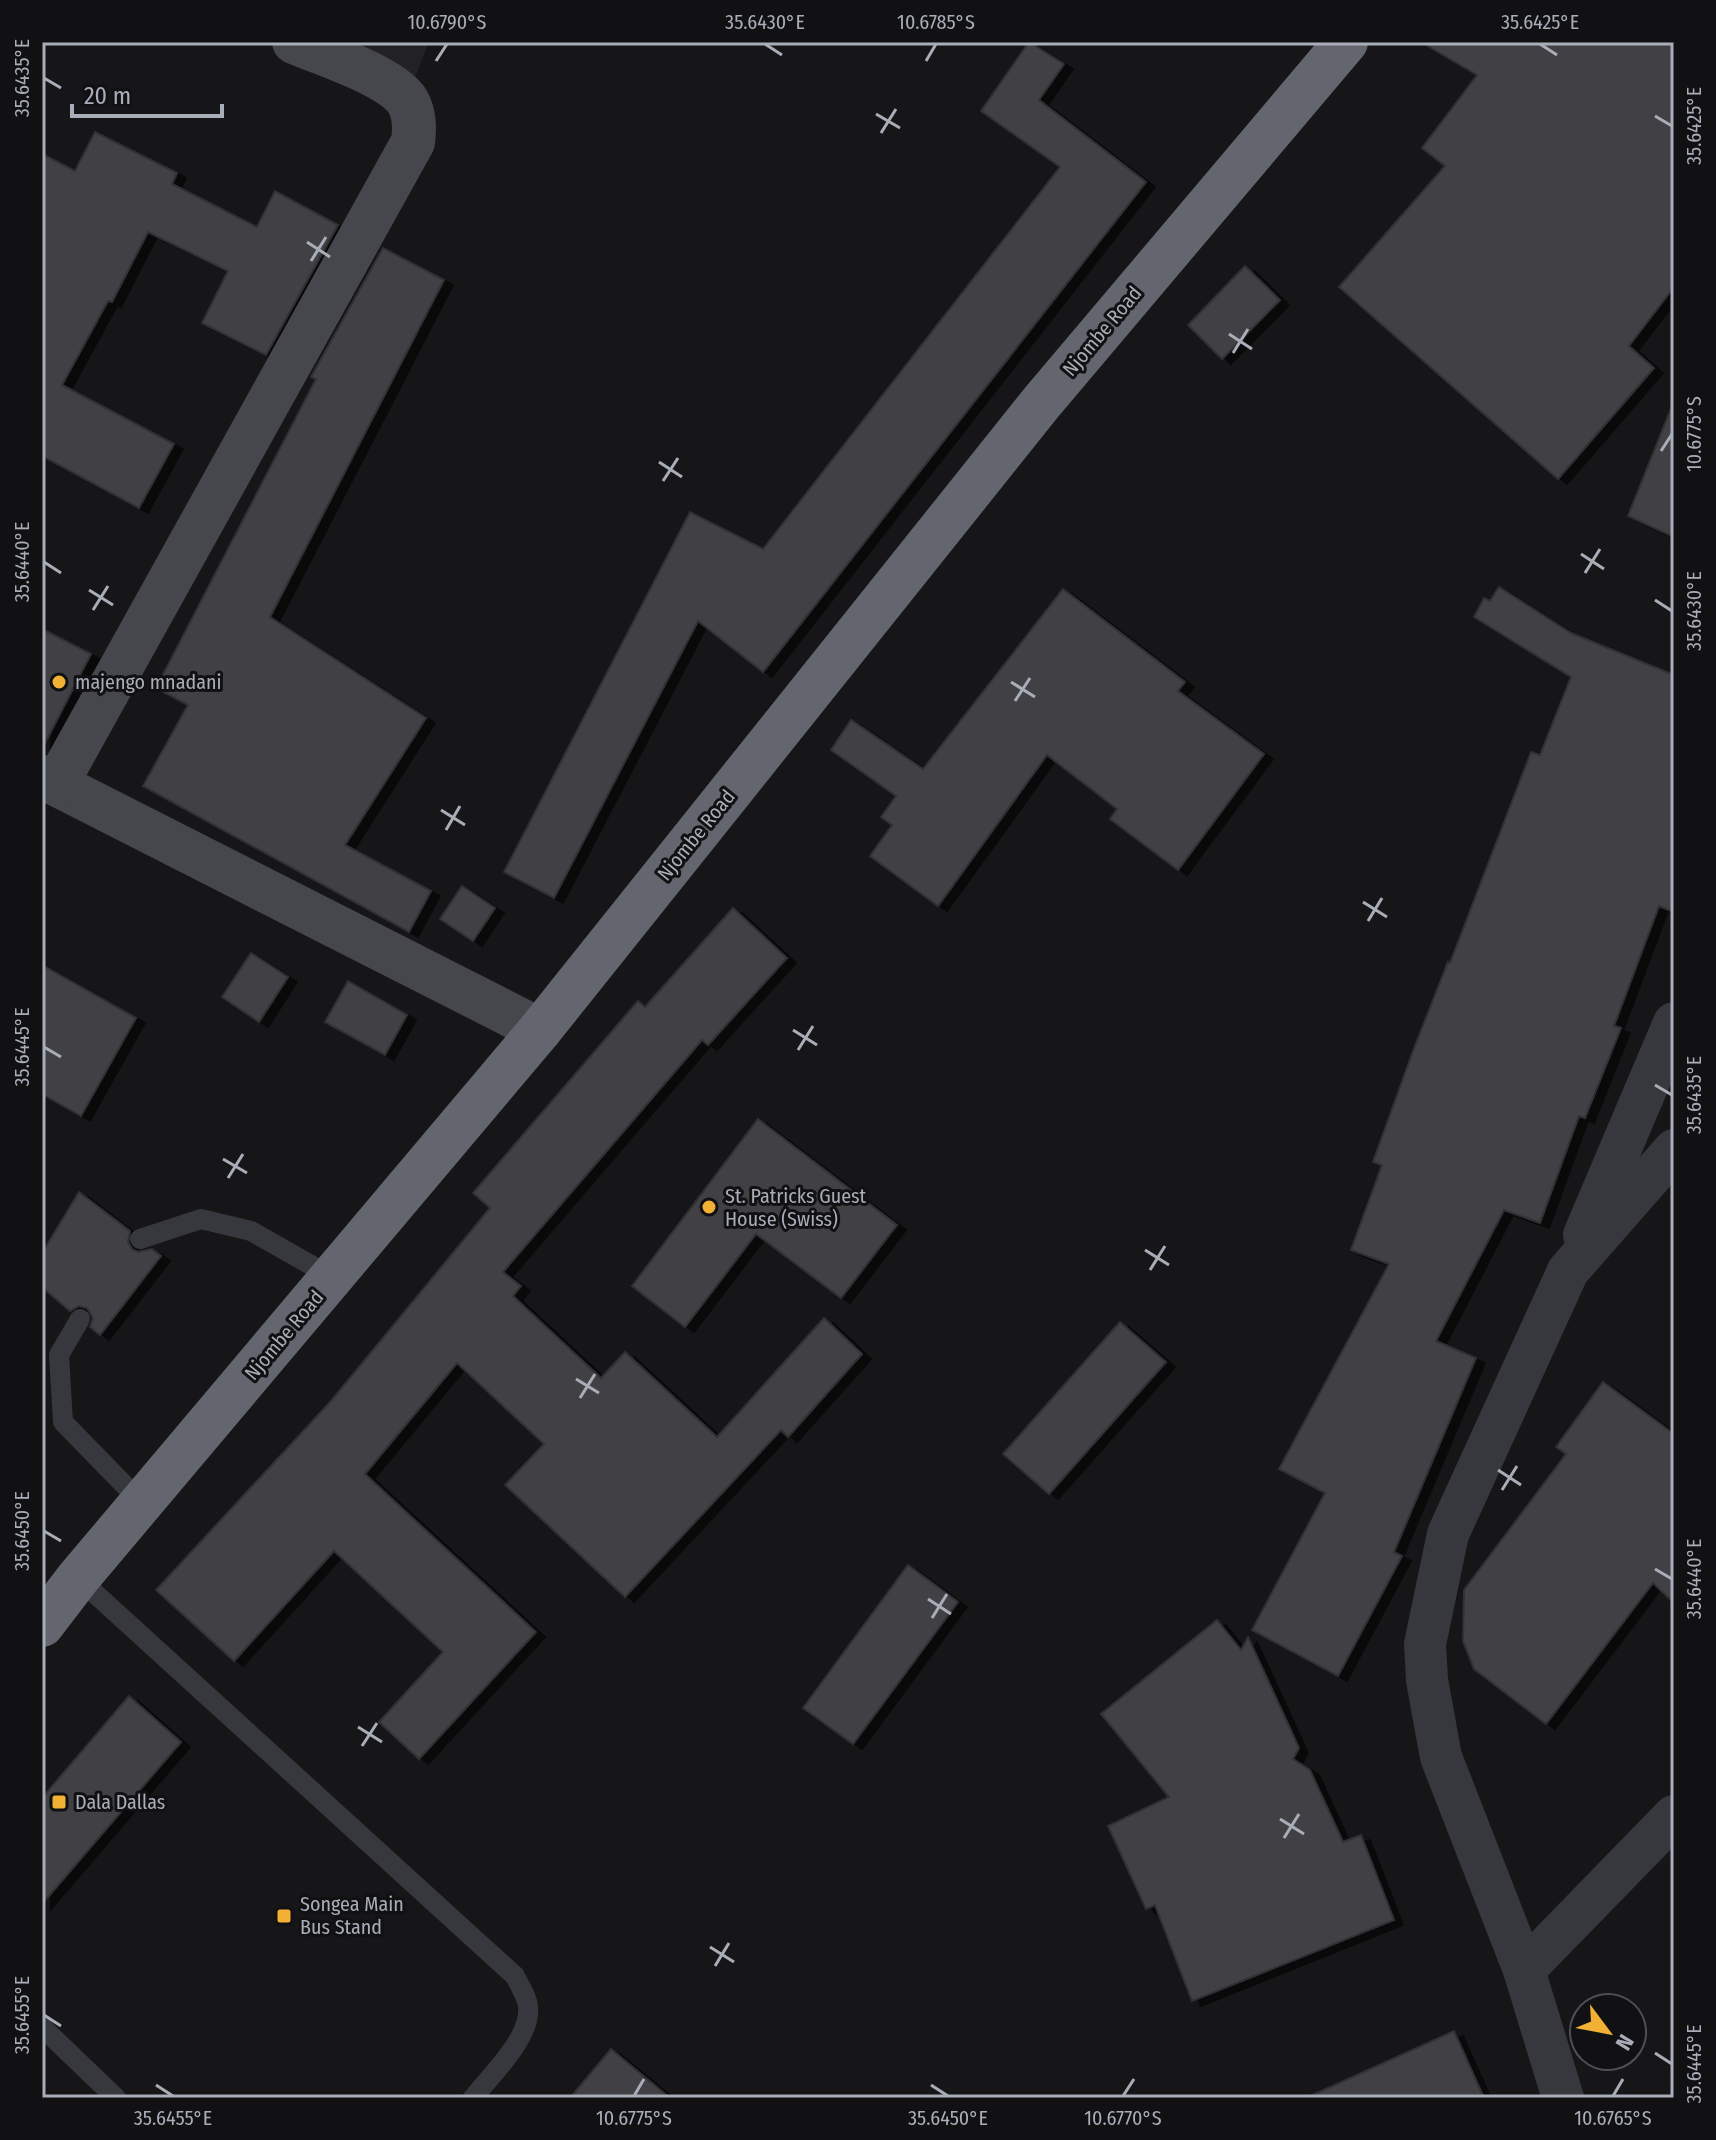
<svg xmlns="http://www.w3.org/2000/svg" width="1716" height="2140" font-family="'Fira Sans Condensed',sans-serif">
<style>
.built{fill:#222225}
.building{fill:#404145;stroke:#303034;stroke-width:2;filter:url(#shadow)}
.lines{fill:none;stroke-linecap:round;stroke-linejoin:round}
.lane{stroke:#37383d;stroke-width:20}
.street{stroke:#37383d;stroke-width:42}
.secondary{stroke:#45474d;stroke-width:44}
.highway{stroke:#63666e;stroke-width:44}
.ticks{fill:none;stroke:#a8adb8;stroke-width:3}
.poi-dot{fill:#f2b134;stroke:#111113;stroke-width:3}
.labels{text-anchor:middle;stroke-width:6;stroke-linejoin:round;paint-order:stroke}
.street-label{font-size:20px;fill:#a8adb8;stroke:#111113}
.poi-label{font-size:20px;fill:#a8adb8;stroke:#111113;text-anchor:start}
.neatline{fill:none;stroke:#a8adb8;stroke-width:3}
.ticks-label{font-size:20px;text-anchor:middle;fill:#a8adb8}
</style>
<defs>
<filter id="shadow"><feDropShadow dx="9" dy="5" stdDeviation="0" flood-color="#0009"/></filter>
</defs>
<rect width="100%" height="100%" fill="#161618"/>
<!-- built -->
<path class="built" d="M 301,42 L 429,42 L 410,90 Z"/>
<!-- building -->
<g class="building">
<path d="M 1029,42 L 1064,64 L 1039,100 L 1146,182 L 763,672 L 698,621 L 554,898 L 504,872 L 690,512 L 763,549 L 1060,167 L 981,111 Z"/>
<path d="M 1421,42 L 1674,42 L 1674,287 L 1629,346 L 1654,368 L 1558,479 L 1339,287 L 1445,166 L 1422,148 L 1477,75 Z"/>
<path d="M 95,132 L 177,173 L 172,184 L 257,227 L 275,191 L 338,225 L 266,355 L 202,323 L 228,271 L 148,232 L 112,302 L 108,301 L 62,385 L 174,444 L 139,508 L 42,456 L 42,154 L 75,171 Z"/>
<path d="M 383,248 L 444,280 L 270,617 L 426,718 L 345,845 L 431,891 L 409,932 L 143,786 L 188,705 L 156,688 L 316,379 L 311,377 Z"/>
<path d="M 1245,266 L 1280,300 L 1222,359 L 1188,325 Z"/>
<path d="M 1672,406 L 1674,406 L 1674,537 L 1628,516 Z"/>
<path d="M 1499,587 L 1571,633 L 1674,675 L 1674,912 L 1659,906 L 1614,1026 L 1621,1028 L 1585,1118 L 1579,1116 L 1540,1223 L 1504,1210 L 1436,1341 L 1476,1358 L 1394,1552 L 1402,1556 L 1338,1676 L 1252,1630 L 1325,1493 L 1279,1469 L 1389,1264 L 1351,1250 L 1382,1165 L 1373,1162 L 1413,1051 L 1448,962 L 1450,963 L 1531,752 L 1540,755 L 1571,677 L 1474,617 L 1484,598 L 1490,601 Z"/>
<path d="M 1063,589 L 1185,682 L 1178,691 L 1264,754 L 1178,870 L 1110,819 L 1117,809 L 1047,755 L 938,906 L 870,856 L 892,825 L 881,817 L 896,796 L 831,750 L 851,720 L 923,769 Z"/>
<path d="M 42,629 L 91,654 L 42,749 Z"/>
<path d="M 462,886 L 495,908 L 473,941 L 440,919 Z"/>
<path d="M 733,908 L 787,958 L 708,1045 L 702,1040 L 503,1272 L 521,1286 L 513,1296 L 601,1378 L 625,1352 L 717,1437 L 824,1318 L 862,1354 L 788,1437 L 781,1430 L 625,1597 L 505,1485 L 544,1444 L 457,1363 L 365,1474 L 536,1632 L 419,1759 L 379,1722 L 443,1652 L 334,1551 L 234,1661 L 156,1590 L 331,1401 L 490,1208 L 473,1193 L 638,1001 L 645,1007 Z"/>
<path d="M 251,953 L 288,977 L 259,1022 L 222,997 Z"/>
<path d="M 42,965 L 136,1018 L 81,1116 L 42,1094 Z"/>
<path d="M 348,981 L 407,1015 L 385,1055 L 325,1022 Z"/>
<path d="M 758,1119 L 897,1225 L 841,1298 L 756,1234 L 685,1327 L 632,1286 Z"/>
<path d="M 79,1192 L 130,1231 L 128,1242 L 132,1249 L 138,1252 L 152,1249 L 161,1256 L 100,1335 L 90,1327 L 93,1318 L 87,1308 L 79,1306 L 70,1311 L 42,1287 L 42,1253 Z"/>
<path d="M 1120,1322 L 1166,1362 L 1049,1494 L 1003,1454 Z"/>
<path d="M 1603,1382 L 1674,1434 L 1674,1603 L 1653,1583 L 1546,1724 L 1474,1669 L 1463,1641 L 1464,1590 L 1566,1454 L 1556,1447 Z"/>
<path d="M 908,1565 L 958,1602 L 853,1744 L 803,1708 Z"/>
<path d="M 1217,1620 L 1241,1650 L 1248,1637 L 1299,1748 L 1293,1759 L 1310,1770 L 1343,1842 L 1361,1835 L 1394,1920 L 1192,2001 L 1155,1905 L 1146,1909 L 1108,1826 L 1169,1797 L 1101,1714 Z"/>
<path d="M 129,1696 L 181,1742 L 42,1904 L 42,1798 Z"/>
<path d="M 1454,2031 L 1484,2098 L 1306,2098 Z"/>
<path d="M 611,2049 L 670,2098 L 570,2098 Z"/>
</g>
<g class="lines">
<!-- lane -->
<g class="lane">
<path d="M 140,1239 L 201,1219 L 251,1231 L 332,1277"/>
<path d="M 80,1319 L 59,1355 L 63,1422 L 142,1503"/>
<path d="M 78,1578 L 515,1976 C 519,1985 527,1996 528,2006 C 532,2037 491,2075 473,2098"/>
<path d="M 42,2027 L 116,2098"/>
</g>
<!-- street -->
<g class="street">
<path d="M 1584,1235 L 1674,1023"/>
<path d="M 1524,1970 L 1674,1816"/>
<path d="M 1563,2098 L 1524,1970 L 1441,1757 L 1427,1680 L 1425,1644 L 1448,1534 L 1568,1271 L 1674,1150"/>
</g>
<!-- secondary -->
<g class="secondary">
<path d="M 42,777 L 540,1030"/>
<path d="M 57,783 L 413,142 C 415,127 415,112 406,99 C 386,74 324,55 294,42"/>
</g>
<!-- highway -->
<path class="highway" d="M 42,1625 L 78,1578 L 540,1030 L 1041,403 L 1346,42"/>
</g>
<!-- ticks -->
<path class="ticks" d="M 765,44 L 782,55M 1540,44 L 1557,55M 436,61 L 447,44M 926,61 L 936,44M 44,78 L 61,88M 876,114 L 900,128M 1655,116 L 1672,126M 881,133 L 896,109M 307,242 L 330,257M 311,261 L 326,237M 1229,334 L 1252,349M 1233,353 L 1248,329M 1661,451 L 1672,434M 659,462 L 682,477M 663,481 L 678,458M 1581,554 L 1604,569M 44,562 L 61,573M 1585,573 L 1600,549M 89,590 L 113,605M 1655,600 L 1672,611M 93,610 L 108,586M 1011,682 L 1035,697M 1015,701 L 1030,678M 441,810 L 465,825M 446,830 L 460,806M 1363,902 L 1387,917M 1368,921 L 1382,898M 793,1030 L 817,1045M 44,1047 L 61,1057M 798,1050 L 813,1026M 1655,1085 L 1672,1095M 223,1159 L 247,1173M 228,1178 L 243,1154M 1145,1250 L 1169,1265M 1150,1270 L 1165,1246M 576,1379 L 599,1393M 580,1398 L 595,1374M 1498,1470 L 1521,1485M 1502,1490 L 1517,1466M 44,1531 L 61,1541M 1655,1569 L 1672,1579M 928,1599 L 951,1614M 932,1618 L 947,1594M 358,1727 L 382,1742M 362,1746 L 377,1723M 1280,1819 L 1304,1834M 1284,1838 L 1299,1814M 710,1947 L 734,1962M 715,1966 L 729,1943M 44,2015 L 61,2026M 1655,2053 L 1672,2064M 156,2085 L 173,2096M 931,2085 L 948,2096M 634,2096 L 644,2079M 1123,2096 L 1134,2079M 1613,2096 L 1623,2079"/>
<!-- markers -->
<g class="poi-dot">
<circle cx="59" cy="682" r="8"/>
<circle cx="709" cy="1207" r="8"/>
<rect x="51" y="1794" width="16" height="16" rx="4"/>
<rect x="276" y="1908" width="16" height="16" rx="4"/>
</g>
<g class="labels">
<!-- street labels -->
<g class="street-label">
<text transform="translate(1102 331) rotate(-50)" y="7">Njombe Road</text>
<text transform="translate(696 835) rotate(-51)" y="7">Njombe Road</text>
<text transform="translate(284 1335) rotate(-50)" y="7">Njombe Road</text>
</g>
<!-- poi labels -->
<g class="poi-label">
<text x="75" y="689">majengo mnadani</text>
<text x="725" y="1203">St. Patricks Guest<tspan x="725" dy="23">House (Swiss)</tspan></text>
<text x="75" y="1809">Dala Dallas</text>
<text x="300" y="1911">Songea Main<tspan x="300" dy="23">Bus Stand</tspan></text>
</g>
</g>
<!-- border -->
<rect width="1716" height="2140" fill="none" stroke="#111113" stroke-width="88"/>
<!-- north arrow -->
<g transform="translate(1608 2032) rotate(122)"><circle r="38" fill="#111113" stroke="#4d4f55" stroke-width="2"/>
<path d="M0-6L14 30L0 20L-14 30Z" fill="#f2b134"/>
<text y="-12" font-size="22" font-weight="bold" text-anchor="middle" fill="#a8adb8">N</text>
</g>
<!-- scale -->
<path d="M72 104v12h150v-12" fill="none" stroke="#a8adb8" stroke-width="4"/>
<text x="84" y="104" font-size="24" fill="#a8adb8" stroke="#111113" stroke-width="6" paint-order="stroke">20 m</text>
<rect x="44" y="44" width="1628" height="2052" class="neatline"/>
<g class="ticks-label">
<text x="447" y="29">10.6790°S</text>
<text x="765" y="29">35.6430°E</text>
<text x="936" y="29">10.6785°S</text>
<text x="1540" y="29">35.6425°E</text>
<text transform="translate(22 78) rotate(-90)" y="7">35.6435°E</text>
<text transform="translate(1694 126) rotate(-90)" y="7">35.6425°E</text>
<text transform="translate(1694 434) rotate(-90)" y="7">10.6775°S</text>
<text transform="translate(22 562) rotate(-90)" y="7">35.6440°E</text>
<text transform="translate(1694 611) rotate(-90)" y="7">35.6430°E</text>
<text transform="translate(22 1047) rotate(-90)" y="7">35.6445°E</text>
<text transform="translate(1694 1095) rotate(-90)" y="7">35.6435°E</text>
<text transform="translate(22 1531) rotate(-90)" y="7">35.6450°E</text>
<text transform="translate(1694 1579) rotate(-90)" y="7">35.6440°E</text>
<text transform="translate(22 2015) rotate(-90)" y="7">35.6455°E</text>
<text transform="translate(1694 2064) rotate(-90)" y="7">35.6445°E</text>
<text x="173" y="2125">35.6455°E</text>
<text x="634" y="2125">10.6775°S</text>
<text x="948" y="2125">35.6450°E</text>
<text x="1123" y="2125">10.6770°S</text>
<text x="1613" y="2125">10.6765°S</text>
</g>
</svg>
